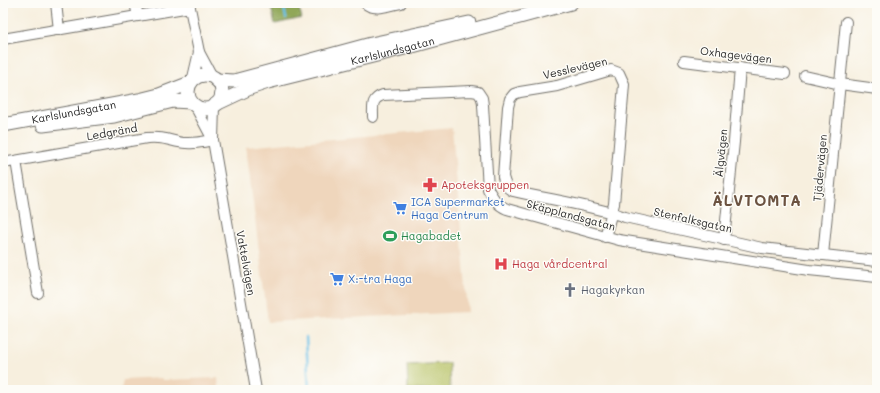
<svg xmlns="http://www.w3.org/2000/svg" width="880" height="393" font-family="Mali,sans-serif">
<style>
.built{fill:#efd6bc}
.green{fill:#b6c163;stroke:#707647}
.forest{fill:#90a759;stroke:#5e6942}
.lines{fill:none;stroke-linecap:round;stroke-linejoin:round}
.stream{stroke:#6bc2e8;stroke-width:2.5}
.minor-casing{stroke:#72706a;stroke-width:12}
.major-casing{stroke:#72706a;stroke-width:15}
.minor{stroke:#fff;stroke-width:10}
.major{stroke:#fff;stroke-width:13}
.labels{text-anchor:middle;stroke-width:3;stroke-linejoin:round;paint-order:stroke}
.street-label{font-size:11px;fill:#2b2b2b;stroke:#fdfcf7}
.health-label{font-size:11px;fill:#be3a42;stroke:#fdfcf7;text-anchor:start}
.shop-label{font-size:11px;fill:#366cbe;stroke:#fdfcf7;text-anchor:start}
.leisure-label{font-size:11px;fill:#27864d;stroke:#fdfcf7;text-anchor:start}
.worship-label{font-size:11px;fill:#5b616d;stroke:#fdfcf7;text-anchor:start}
.district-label{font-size:15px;font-weight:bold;letter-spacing:1px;fill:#6b5240;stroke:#fdfcf7}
</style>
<rect width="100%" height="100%" fill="#fdfcf7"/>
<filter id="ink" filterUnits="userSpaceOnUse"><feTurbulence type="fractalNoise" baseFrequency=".025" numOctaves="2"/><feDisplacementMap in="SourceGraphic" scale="8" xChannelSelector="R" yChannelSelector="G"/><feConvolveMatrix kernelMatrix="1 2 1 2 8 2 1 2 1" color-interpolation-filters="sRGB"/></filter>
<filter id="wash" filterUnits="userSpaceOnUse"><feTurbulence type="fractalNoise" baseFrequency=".012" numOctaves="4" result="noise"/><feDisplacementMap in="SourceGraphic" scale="16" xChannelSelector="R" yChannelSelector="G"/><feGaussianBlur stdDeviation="0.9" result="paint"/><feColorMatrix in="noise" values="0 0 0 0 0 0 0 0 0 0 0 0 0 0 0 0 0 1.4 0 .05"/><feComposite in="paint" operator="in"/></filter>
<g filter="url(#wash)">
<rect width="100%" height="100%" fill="#f7efde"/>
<!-- built -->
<g class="built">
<path d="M 452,128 L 468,312 L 268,322 L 246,147 Z"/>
<path d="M 161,378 L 163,380 L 218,378 L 219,390 L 121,390 L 123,380 Z"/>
</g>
<!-- green -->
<path class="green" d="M 449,363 L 450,390 L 408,390 L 407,365 Z"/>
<!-- forest -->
<path class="forest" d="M 270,3 L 297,3 L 302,18 L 275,24 Z"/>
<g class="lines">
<!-- stream -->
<g class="stream">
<path d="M 283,3 L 286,18"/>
<path d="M 306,337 L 309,390"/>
</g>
</g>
</g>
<g filter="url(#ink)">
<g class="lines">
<defs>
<g id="minor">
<path d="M 56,3 L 59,30"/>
<path d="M 135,3 L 138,16"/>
<path d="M 189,3 L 199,52 L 213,78"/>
<path d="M 365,3 C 374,12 390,5 401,3"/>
<path d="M 3,39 L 190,7"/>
<path d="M 684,61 L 785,74"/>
<path d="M 805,76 L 840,84 L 877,89"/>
<path d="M 192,82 L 199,52"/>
<path d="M 195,106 L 212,138"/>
<path d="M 214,106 L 213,140 L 256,390"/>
<path d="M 373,117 C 373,106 371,99 383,95 L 471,91 L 478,92 L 482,98 L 483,105 L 488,189 C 493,198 497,205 507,209 L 619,240 L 809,270 L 877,277"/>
<path d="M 16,161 L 38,293"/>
<path d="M 3,163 L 147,138 C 160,137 166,139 178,142 C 190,145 202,142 213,140"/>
<path d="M 605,237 C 608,226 611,215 614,204 L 623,97 L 624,84 L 619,73 L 611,70 L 557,86 L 520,92 L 514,94 L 510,99 L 508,107 L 503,177 C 505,184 506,188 513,191 C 551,200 589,205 625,217 L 762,248 L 877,261"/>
<path d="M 724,240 L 734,142 L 740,68"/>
<path d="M 823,255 L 846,22"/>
</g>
<g id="major">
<circle cx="205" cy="92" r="17"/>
<path d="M 216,80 L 234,81 L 371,44 L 469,23"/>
<path id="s1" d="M 216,104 L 250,88 L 268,82 L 409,47 L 571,3"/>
<path id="s2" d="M 3,125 L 139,100 L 159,95 L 190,83"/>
<path d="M 43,125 L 114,116 L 173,101 L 191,102"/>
</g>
</defs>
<!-- minor casing -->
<use href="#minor" class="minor-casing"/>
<!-- major casing -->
<use href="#major" class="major-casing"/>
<!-- minor -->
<use href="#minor" class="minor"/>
<!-- major -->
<use href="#major" class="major"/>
</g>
</g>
<!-- icons -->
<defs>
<symbol id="pharmacy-bare" viewBox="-9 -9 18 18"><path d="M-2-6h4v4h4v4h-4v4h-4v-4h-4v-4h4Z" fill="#e0444e" stroke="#fdfcf7" stroke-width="2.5" paint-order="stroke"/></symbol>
<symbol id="supermarket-bare" viewBox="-9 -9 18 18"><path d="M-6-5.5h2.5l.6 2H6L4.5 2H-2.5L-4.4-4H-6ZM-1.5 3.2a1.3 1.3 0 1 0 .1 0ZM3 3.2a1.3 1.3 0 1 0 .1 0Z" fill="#3f7fe0" stroke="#fdfcf7" stroke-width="2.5" paint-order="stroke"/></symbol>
<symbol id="stadium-bare" viewBox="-9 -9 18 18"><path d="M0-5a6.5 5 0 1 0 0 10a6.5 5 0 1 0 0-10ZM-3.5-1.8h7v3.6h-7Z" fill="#2e9e5b" stroke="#fdfcf7" stroke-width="2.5" paint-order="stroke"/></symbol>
<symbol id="hospital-bare" viewBox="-9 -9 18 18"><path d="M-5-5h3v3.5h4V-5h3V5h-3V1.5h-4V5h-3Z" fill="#e0444e" stroke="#fdfcf7" stroke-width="2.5" paint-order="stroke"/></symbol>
<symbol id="church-bare" viewBox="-9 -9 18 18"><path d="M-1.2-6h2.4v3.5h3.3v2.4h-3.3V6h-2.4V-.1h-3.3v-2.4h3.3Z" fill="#6b7280" stroke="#fdfcf7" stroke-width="2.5" paint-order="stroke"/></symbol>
</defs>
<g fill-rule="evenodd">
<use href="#pharmacy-bare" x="420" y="175" width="20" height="20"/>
<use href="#supermarket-bare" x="390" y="198" width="20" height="20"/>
<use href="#stadium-bare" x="380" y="226" width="20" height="20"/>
<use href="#hospital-bare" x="491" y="254" width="20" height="20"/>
<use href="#supermarket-bare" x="327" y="269" width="20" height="20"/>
<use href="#church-bare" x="560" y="280" width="20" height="20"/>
</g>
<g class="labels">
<!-- street labels -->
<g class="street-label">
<text dy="4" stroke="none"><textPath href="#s1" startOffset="185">Karlslundsgatan</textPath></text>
<text transform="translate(736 55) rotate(7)" y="4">Oxhagevägen</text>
<text transform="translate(575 68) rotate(-13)" y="4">Vesslevägen</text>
<text dy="4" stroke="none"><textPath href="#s2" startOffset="72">Karlslundsgatan</textPath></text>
<text transform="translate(112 132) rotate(-10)" y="4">Ledgränd</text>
<text transform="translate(721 153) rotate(-84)" y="4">Älgvägen</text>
<text transform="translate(820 168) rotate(-85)" y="4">Tjädervägen</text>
<text transform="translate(571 215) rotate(15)" y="4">Skäpplandsgatan</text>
<text transform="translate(693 220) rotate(13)" y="4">Stenfalksgatan</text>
<text transform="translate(246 263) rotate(80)" y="4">Vaktelvägen</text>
</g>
<!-- health labels -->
<g class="health-label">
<text x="441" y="189">Apoteksgruppen</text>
<text x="512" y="268">Haga vårdcentral</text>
</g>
<!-- shop labels -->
<g class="shop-label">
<text x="411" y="206">ICA Supermarket<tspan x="411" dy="13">Haga Centrum</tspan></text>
<text x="348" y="283">X:-tra Haga</text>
</g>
<!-- leisure labels -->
<g class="leisure-label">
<text x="401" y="240">Hagabadet</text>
</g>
<!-- worship labels -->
<g class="worship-label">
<text x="581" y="294">Hagakyrkan</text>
</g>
<!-- district labels -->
<g class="district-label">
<text x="757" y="206">ÄLVTOMTA</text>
</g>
</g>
<!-- margin -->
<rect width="880" height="393" fill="none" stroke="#fdfcf7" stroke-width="16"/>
</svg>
